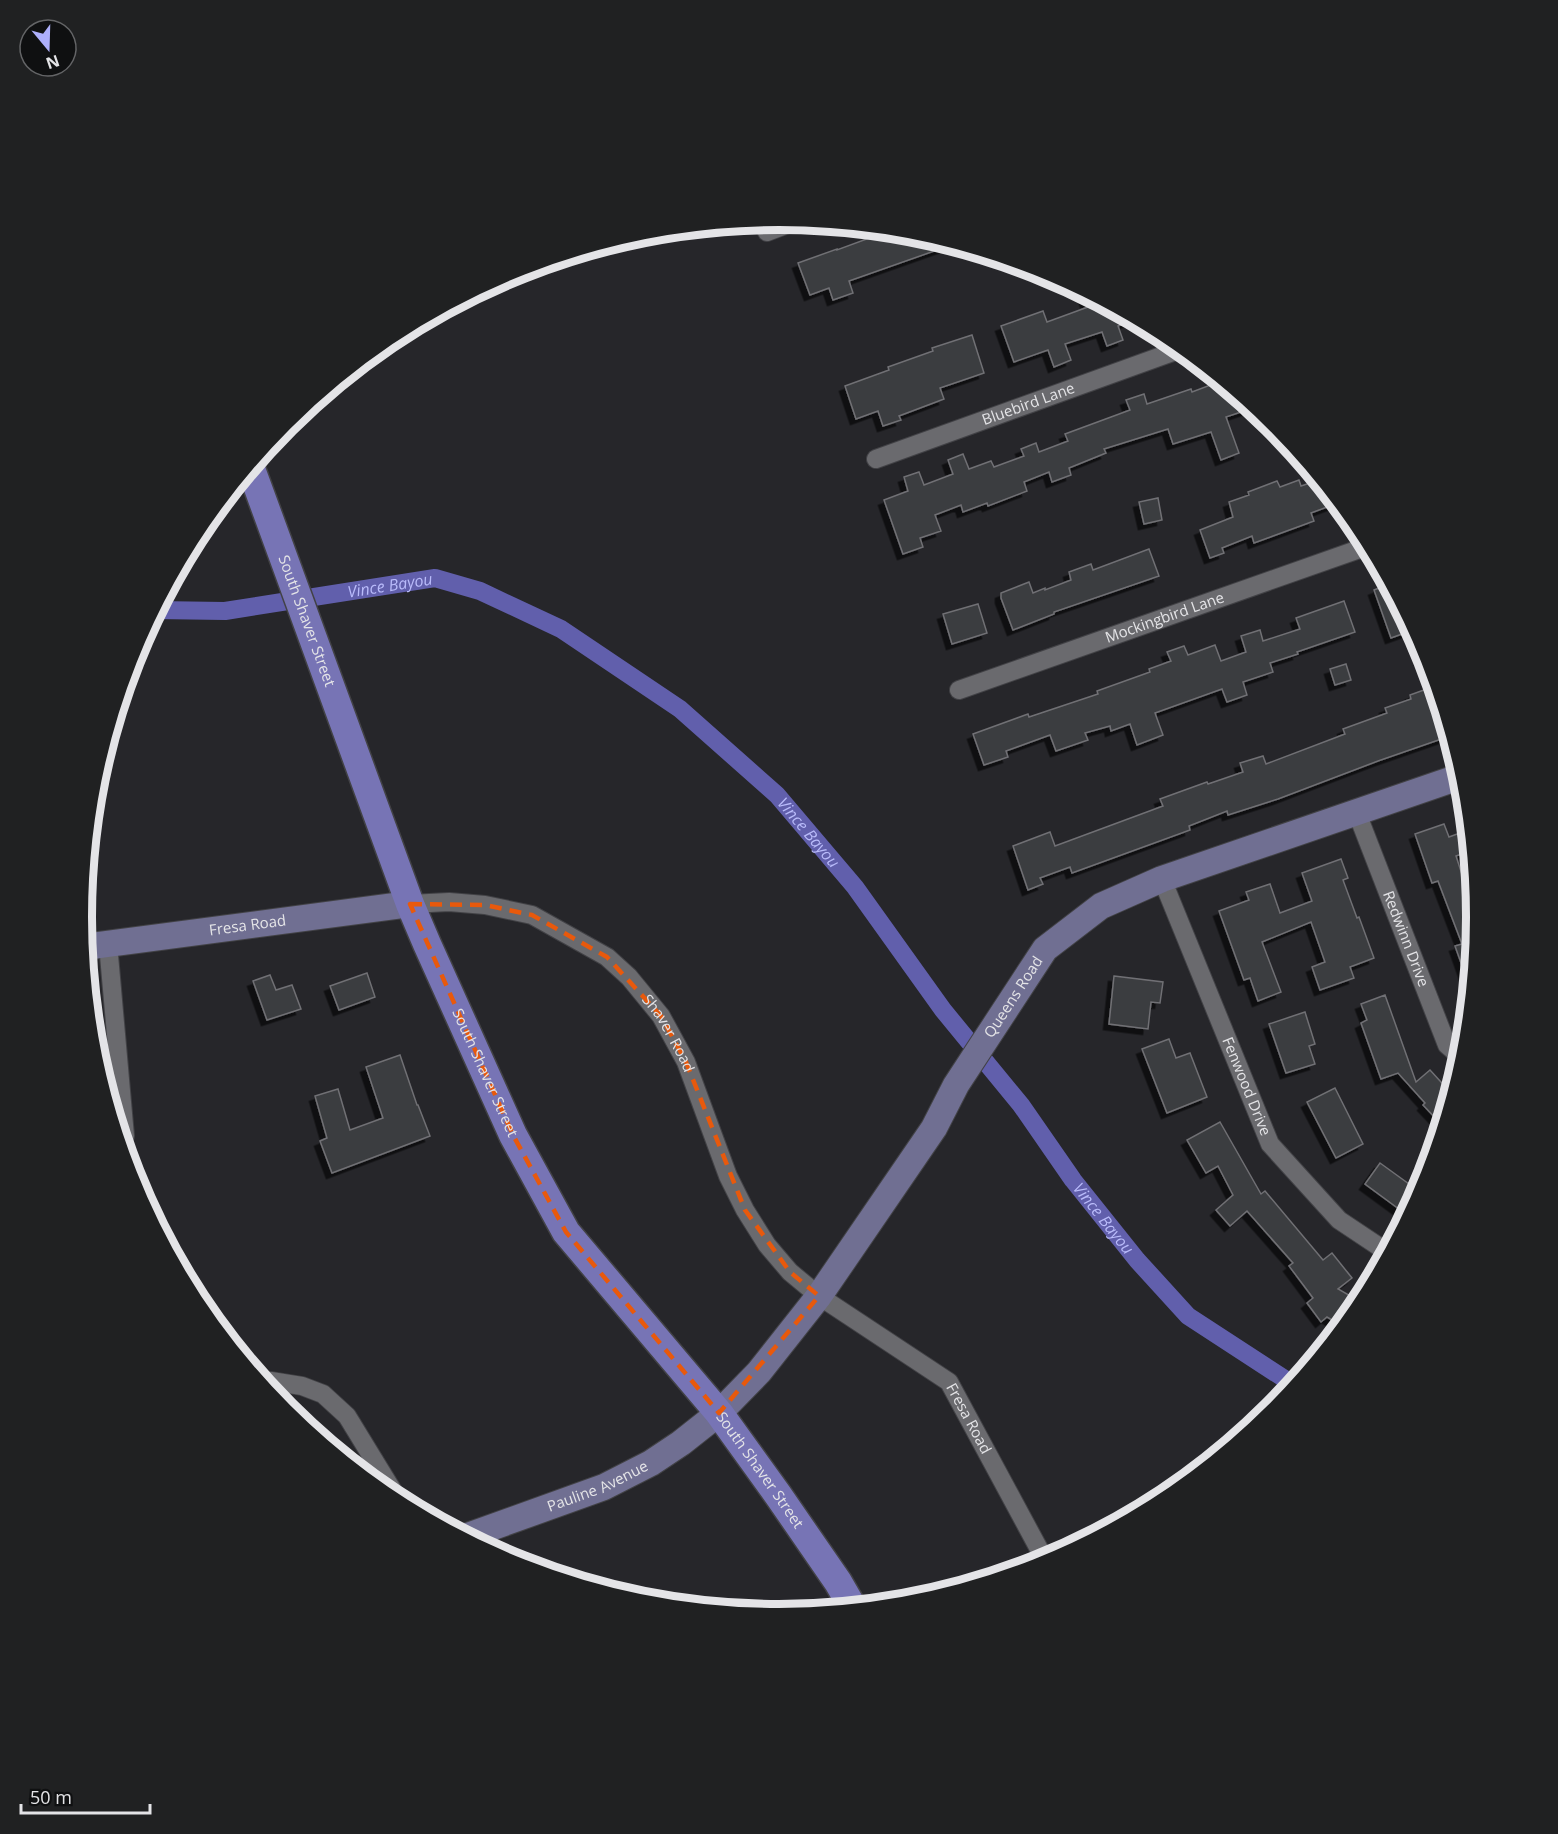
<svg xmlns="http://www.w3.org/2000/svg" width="1558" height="1834" font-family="'Open Sans',sans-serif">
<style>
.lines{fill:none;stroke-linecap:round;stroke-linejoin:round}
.canal{stroke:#615fac;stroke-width:18}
.building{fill:#3b3c3f;stroke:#707074;stroke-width:1.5;filter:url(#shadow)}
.street-casing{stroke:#424246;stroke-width:20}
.secondary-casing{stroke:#424246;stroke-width:28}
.primary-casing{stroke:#424246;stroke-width:31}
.street{stroke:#6a6a6e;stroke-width:18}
.secondary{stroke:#706f92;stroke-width:26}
.primary{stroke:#7774b5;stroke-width:28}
.marked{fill:none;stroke:#e8590c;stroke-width:4.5;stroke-dasharray:12 8;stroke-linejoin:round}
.labels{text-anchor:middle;stroke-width:6;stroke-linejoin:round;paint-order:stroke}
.street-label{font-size:15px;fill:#e4e4e7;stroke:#0f1011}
.water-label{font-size:16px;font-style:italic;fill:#b9bbfa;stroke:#0f1011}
.rim{fill:none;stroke:#e4e4e7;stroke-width:8}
</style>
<defs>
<filter id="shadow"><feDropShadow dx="-5.5" dy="5.5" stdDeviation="0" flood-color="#0009"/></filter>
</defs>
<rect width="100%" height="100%" fill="#26262a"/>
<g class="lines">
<!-- canal -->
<path class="canal" id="s1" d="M 155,610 L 225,611 L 435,578 L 480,591 L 561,629 L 680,709 L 777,795 L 855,887 L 943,1010 L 1021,1105 L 1073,1180 L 1137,1260 L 1188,1316 L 1294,1385"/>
</g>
<!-- building -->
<g class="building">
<path d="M 891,230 L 916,232 L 954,244 L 849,281 L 853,293 L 833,300 L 829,288 L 810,295 L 798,263 L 837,249 L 837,250 Z"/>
<path d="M 1082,291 L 1135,319 L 1118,326 L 1123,340 L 1107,346 L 1102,332 L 1065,344 L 1071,360 L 1054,367 L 1048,350 L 1014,362 L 1001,326 L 1043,311 L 1047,322 L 1088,307 Z"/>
<path d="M 972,335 L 984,373 L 940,388 L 944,399 L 899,416 L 901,420 L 883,426 L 878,411 L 856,419 L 845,386 L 889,370 L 888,367 L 933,351 L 932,348 Z"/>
<path d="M 1221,381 L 1253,408 L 1226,417 L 1239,453 L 1221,460 L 1211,432 L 1173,444 L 1168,429 L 1104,449 L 1106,453 L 1069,468 L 1071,475 L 1052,482 L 1049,472 L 1024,482 L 1027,491 L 988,506 L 987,503 L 963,512 L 961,505 L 935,515 L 941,531 L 920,538 L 923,547 L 903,554 L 884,500 L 908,491 L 904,477 L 919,472 L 924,485 L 953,474 L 948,460 L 963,454 L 969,469 L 991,461 L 994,467 L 1024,456 L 1021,449 L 1036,443 L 1039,452 L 1068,441 L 1065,434 L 1130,410 L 1126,400 L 1144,394 L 1147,404 L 1191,389 L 1192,392 Z"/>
<path d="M 1299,480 L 1301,486 L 1319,480 L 1338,503 L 1311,513 L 1314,521 L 1254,543 L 1252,536 L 1222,548 L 1224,553 L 1210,558 L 1200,530 L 1233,517 L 1229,502 L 1249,495 L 1248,492 L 1277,481 L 1280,487 Z"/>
<path d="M 1158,498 L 1162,520 L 1144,524 L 1139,502 Z"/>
<path d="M 1149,549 L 1159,576 L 1054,612 L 1054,614 L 1013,630 L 1001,598 L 1001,593 L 1029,582 L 1033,593 L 1045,588 L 1045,590 L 1071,580 L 1069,572 L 1091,564 L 1093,570 Z"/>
<path d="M 1389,584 L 1413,630 L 1391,638 L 1374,590 Z"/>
<path d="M 1344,601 L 1355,632 L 1297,652 L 1298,654 L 1270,663 L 1273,672 L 1243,682 L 1247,695 L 1227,702 L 1222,689 L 1155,713 L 1163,735 L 1137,745 L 1130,724 L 1111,731 L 1110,726 L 1085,733 L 1088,740 L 1056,751 L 1050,735 L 1006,751 L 1008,757 L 984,765 L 973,734 L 1028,714 L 1029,717 L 1098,694 L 1097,691 L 1150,672 L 1149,669 L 1171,661 L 1167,652 L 1184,646 L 1188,655 L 1215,645 L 1221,661 L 1246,652 L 1241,636 L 1260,630 L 1263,641 L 1300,629 L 1296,618 Z"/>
<path d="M 978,604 L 987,633 L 952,644 L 943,614 Z"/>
<path d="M 1346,664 L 1351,680 L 1335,685 L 1330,669 Z"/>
<path d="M 1435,686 L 1450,736 L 1378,761 L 1278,799 L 1228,815 L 1227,811 L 1189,826 L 1190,830 L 1072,873 L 1070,867 L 1040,878 L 1043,884 L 1028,890 L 1013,846 L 1050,832 L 1055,846 L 1163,806 L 1160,799 L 1207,782 L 1208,784 L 1243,772 L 1240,763 L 1263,756 L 1266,764 L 1345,734 L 1343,729 L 1387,713 L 1385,708 L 1411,699 L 1410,695 Z"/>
<path d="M 1444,824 L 1449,837 L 1468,830 L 1470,851 L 1456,856 L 1468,893 L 1474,891 L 1477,917 L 1470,988 L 1455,946 L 1462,944 L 1438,881 L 1432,883 L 1415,834 Z"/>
<path d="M 1341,859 L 1348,878 L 1343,880 L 1357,918 L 1359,917 L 1374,958 L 1350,967 L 1354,978 L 1320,990 L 1312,967 L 1325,962 L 1311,922 L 1262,942 L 1281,992 L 1258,1001 L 1250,978 L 1244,980 L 1219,911 L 1249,900 L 1246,892 L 1270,884 L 1280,913 L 1312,901 L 1302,873 Z"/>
<path d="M 367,973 L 375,997 L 339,1010 L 330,986 Z"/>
<path d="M 270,975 L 276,990 L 292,985 L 301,1009 L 267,1020 L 253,981 Z"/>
<path d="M 1114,976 L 1163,982 L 1160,1003 L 1151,1002 L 1148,1029 L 1109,1024 Z"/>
<path d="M 1385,995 L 1416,1082 L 1430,1070 L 1451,1093 L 1442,1125 L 1423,1105 L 1425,1103 L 1398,1073 L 1381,1079 L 1361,1023 L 1367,1020 L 1361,1004 Z"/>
<path d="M 1305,1012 L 1315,1044 L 1309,1046 L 1315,1064 L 1286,1073 L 1269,1024 Z"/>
<path d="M 1169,1039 L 1176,1058 L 1190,1053 L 1207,1097 L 1167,1113 L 1142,1049 Z"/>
<path d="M 400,1055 L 417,1105 L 418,1105 L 430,1136 L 332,1173 L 320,1141 L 327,1138 L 315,1096 L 338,1089 L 350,1130 L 383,1118 L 366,1067 Z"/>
<path d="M 1335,1088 L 1363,1144 L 1336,1158 L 1307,1102 Z"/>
<path d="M 1220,1122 L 1261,1194 L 1265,1191 L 1323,1260 L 1332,1253 L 1352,1278 L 1338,1289 L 1361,1302 L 1342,1326 L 1327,1317 L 1321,1322 L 1307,1303 L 1313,1298 L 1289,1266 L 1293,1263 L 1247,1211 L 1230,1226 L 1216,1210 L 1233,1195 L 1218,1166 L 1206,1173 L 1187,1140 Z"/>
<path d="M 1380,1163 L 1420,1192 L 1407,1215 L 1365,1184 Z"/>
</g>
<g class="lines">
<defs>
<g id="street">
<path d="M 767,232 L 796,221"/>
<path id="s2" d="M 876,459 L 1181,349"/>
<path id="s3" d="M 959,690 L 1368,546"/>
<path id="s4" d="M 1357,813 L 1447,1045 L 1462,1058"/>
<path id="s5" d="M 1162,879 L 1270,1144 L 1339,1220 L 1387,1252"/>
<path id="s6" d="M 410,904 L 449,902 L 485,905 L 532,915 L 607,957 L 629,977 L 661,1016 L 686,1062 L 728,1176 L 745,1210 L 767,1245 L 790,1272 L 819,1296 L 949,1382 L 1046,1562"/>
<path d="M 108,944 L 125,1136 L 120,1137"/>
<path d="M 263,1383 L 271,1381 L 302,1386 L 323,1394 L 347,1416 L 399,1501"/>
</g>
<g id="secondary">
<path id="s7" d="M 84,947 L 410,904"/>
<path id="s8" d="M 465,1537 L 604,1487 L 651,1463 L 681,1443 L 719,1413 L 759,1372 L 819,1296 L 934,1128 L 956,1085 L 1045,949 L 1101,906 L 1162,879 L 1462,776"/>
</g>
<g id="primary">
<path id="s9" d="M 250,466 L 410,904 L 427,944 L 513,1135 L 566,1232 L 719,1413 L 778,1495 L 838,1582 L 853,1608"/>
</g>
</defs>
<!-- street casing -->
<use href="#street" class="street-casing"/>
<!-- secondary casing -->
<use href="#secondary" class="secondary-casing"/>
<!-- primary casing -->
<use href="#primary" class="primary-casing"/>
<!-- street -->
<use href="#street" class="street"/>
<!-- secondary -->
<use href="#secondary" class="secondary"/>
<!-- primary -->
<use href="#primary" class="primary"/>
</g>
<!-- marked area -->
<path class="marked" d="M 410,904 L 485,905 L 532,915 L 607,957 L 661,1016 L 686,1062 L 745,1210 L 790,1272 L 819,1296 L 719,1413 L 566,1232 L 513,1135 Z"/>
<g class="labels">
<!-- street labels -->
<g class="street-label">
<text dy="5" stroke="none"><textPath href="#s2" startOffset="162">Bluebird Lane</textPath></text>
<text dy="5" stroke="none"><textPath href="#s3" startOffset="218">Mockingbird Lane</textPath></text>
<text dy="5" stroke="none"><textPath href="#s9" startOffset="165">South Shaver Street</textPath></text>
<text dy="5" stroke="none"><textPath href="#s7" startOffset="165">Fresa Road</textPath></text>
<text dy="5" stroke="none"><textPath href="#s4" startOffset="135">Redwinn Drive</textPath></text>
<text dy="5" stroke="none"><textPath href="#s8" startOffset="796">Queens Road</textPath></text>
<text dy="5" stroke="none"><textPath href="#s6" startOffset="308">Shaver Road</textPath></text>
<text dy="5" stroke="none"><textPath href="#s9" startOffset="651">South Shaver Street</textPath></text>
<text dy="5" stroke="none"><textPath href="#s5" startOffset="224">Fenwood Drive</textPath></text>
<text dy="5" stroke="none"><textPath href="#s6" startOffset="813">Fresa Road</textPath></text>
<text dy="5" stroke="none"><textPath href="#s9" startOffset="1137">South Shaver Street</textPath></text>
<text dy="5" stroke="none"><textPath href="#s8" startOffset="142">Pauline Avenue</textPath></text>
</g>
<!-- water labels -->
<g class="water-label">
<text dy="6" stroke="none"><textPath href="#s1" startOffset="237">Vince Bayou</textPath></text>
<text dy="6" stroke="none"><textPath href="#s1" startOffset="741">Vince Bayou</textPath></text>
<text dy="6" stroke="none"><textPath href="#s1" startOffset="1227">Vince Bayou</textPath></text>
</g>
</g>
<!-- crop -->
<path d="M0 0H1558V1834H0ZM92 917a687 687 0 1 1 1374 0a687 687 0 1 1-1374 0Z" fill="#202122" fill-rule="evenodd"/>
<path class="rim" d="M92 917a687 687 0 1 1 1374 0a687 687 0 1 1-1374 0Z"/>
<!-- north arrow -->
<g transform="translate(48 48) rotate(161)"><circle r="28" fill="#0f1011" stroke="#646567" stroke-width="1.5"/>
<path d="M0-4.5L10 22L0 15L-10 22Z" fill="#adaffb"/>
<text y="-9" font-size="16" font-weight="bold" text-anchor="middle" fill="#e4e4e7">N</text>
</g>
<!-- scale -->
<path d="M21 1804v9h129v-9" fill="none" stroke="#e4e4e7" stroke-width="3"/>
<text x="30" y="1804" font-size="18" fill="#e4e4e7" stroke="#0f1011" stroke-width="4.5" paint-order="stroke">50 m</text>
</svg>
